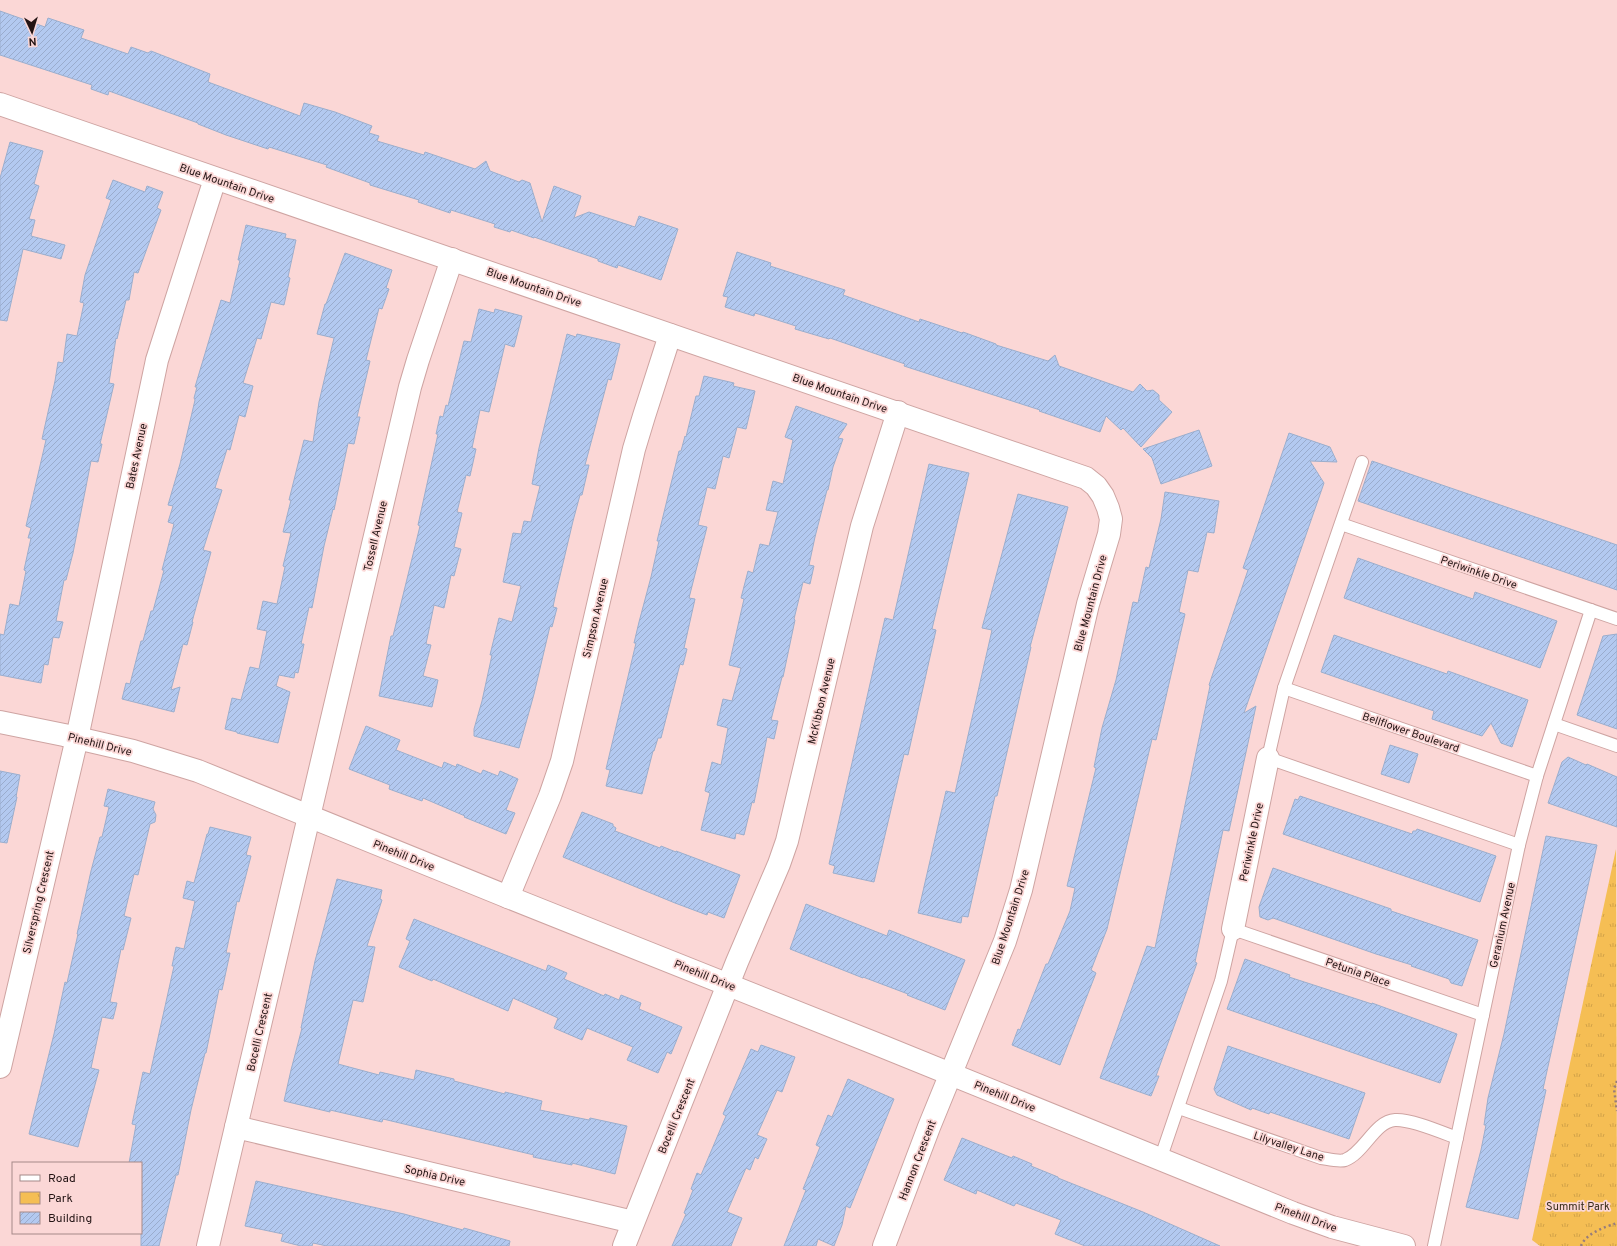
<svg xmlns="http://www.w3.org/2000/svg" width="1617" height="1246" font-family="Overpass,sans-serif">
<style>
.park{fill:url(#park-tufts)}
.building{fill:url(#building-hatch);stroke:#9baecd}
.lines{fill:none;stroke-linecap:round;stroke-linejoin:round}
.lane-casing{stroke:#cea4a2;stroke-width:14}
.street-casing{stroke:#cea4a2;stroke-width:24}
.path{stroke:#977c7c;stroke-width:2.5;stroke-dasharray:2 3;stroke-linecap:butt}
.lane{stroke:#fff;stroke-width:12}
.street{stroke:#fff;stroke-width:22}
.labels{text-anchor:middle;stroke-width:3.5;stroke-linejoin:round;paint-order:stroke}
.street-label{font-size:11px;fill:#231414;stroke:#fbd7d6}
.park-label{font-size:11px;fill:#382d19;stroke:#fbd7d6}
</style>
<defs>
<pattern id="park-tufts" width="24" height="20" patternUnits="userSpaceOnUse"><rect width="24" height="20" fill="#f5be54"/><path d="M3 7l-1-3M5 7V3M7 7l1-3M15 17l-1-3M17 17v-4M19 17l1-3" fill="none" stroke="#d2a248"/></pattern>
<pattern id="building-hatch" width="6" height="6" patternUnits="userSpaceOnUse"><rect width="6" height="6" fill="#b3c9f0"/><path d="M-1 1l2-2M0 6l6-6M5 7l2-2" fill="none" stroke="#9aaccd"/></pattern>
</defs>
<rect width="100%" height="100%" fill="#fbd7d6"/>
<!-- park -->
<path class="park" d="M 1616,849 L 1617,1246 L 1540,1246 L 1532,1240 Z"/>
<!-- building -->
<g class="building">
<path d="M 0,11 L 45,27 L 48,18 L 84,30 L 81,38 L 128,54 L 131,47 L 148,53 L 151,51 L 210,74 L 208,82 L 300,116 L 304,103 L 335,112 L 372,126 L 369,133 L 379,136 L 377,141 L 424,155 L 425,152 L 475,169 L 486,161 L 490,171 L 519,182 L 522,180 L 530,183 L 542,222 L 554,186 L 581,196 L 574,218 L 589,212 L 635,227 L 639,216 L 678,229 L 661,280 L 618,265 L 617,268 L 598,261 L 598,259 L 534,237 L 534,238 L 511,230 L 510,232 L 494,227 L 495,224 L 451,210 L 450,213 L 418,202 L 419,200 L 370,185 L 370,183 L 326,167 L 327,165 L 269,147 L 268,149 L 226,135 L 198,124 L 198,123 L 109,91 L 108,95 L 91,89 L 92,85 L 0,55 Z"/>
<path d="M 10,142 L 43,151 L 34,184 L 39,186 L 29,219 L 35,220 L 31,236 L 65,245 L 61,259 L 23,249 L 7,321 L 0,320 L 0,178 Z"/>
<path d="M 113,180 L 145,192 L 147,186 L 163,192 L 157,208 L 161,210 L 138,273 L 134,272 L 129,300 L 126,300 L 117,339 L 116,338 L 109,383 L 114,384 L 100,444 L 102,444 L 98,462 L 91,461 L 73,553 L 66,580 L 64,580 L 56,621 L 63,622 L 59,638 L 53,637 L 48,665 L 44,664 L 41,683 L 0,675 L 0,634 L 4,635 L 10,604 L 19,606 L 26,571 L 24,570 L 31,538 L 28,538 L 31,528 L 26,526 L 46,440 L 42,439 L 55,381 L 58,362 L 63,363 L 67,334 L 77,336 L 84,303 L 80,302 L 85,275 L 111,200 L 106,198 Z"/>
<path d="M 246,225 L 286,234 L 285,238 L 296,240 L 288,277 L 290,278 L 284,305 L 271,302 L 261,339 L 257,338 L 243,383 L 253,386 L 245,417 L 239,415 L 230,450 L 227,449 L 215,488 L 222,490 L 203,550 L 211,552 L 192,622 L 193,622 L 187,645 L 183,644 L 171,690 L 180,687 L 174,712 L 122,699 L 126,683 L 130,684 L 141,641 L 143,641 L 151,611 L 153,611 L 164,570 L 162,570 L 174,524 L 168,522 L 173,506 L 168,505 L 180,464 L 195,400 L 194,398 L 197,387 L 195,387 L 221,300 L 230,303 L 240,260 L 238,260 Z"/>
<path d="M 737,252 L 771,263 L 770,266 L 845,290 L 843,295 L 919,322 L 920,319 L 962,333 L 963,332 L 996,344 L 996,345 L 1048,361 L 1055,355 L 1059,366 L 1133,392 L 1140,384 L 1147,391 L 1153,390 L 1159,395 L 1159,400 L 1172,412 L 1141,447 L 1123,428 L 1121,430 L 1106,416 L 1100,432 L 1039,411 L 1040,410 L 904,366 L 905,364 L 830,338 L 829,339 L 795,329 L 796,326 L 755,313 L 754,316 L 725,307 L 728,297 L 723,296 Z"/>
<path d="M 345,253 L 392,270 L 386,288 L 389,289 L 382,309 L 379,308 L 366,360 L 370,361 L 357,417 L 360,417 L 354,444 L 348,443 L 334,510 L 333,509 L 324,546 L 312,608 L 309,607 L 301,644 L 304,644 L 298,673 L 295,672 L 294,678 L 279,675 L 276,686 L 290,692 L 278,743 L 237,733 L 237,732 L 225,729 L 232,698 L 241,700 L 250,667 L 259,669 L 267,631 L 257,629 L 263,601 L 277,604 L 285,567 L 283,566 L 291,533 L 283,532 L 291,500 L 289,500 L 304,440 L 313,442 L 319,402 L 334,338 L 317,334 L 325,304 L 326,304 Z"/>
<path d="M 479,309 L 494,313 L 495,309 L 522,316 L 514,347 L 505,344 L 489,412 L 480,410 L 472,448 L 476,449 L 470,476 L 466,475 L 457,512 L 462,513 L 454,547 L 461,549 L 454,576 L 451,575 L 444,608 L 434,605 L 426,644 L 431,645 L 423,676 L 438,680 L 432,707 L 379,696 L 391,636 L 393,636 L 420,526 L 418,525 L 438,434 L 436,434 L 440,416 L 443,417 L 446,405 L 448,406 L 464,341 L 471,342 Z"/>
<path d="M 567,334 L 576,337 L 577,334 L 620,344 L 611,380 L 608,379 L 585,465 L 589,465 L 582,495 L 580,495 L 573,521 L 555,597 L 553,607 L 557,608 L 552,627 L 550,626 L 534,694 L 519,748 L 474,736 L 474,729 L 482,701 L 492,655 L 490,655 L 499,618 L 512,622 L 521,586 L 503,582 L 513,533 L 521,534 L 524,521 L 531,522 L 540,486 L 532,484 L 539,448 Z"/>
<path d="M 704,376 L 734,383 L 733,386 L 755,391 L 746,429 L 737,427 L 729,458 L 723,456 L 715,489 L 707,487 L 698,525 L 707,527 L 689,598 L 695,599 L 684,648 L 687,649 L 683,665 L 680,664 L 661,738 L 658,738 L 654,751 L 653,751 L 642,794 L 606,786 L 610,770 L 606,769 L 636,643 L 634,643 L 639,622 L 651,577 L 659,541 L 657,541 L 679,451 L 681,451 L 685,436 L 686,437 L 696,396 L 699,396 Z"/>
<path d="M 796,406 L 847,424 L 838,438 L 843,439 L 833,467 L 828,490 L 827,490 L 815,537 L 809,565 L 814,566 L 810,584 L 803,582 L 794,619 L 795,620 L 783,677 L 782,677 L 771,720 L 778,721 L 774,739 L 767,737 L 754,803 L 752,802 L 744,835 L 736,833 L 735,839 L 701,830 L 710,793 L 705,791 L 712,762 L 721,765 L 728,728 L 717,725 L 723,699 L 732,701 L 741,668 L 729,665 L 744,599 L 741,598 L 748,571 L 753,573 L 760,544 L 769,546 L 778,512 L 766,510 L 773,481 L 783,484 L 793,440 L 785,437 Z"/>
<path d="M 1199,430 L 1212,466 L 1161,484 L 1152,458 L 1143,449 Z"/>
<path d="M 1289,433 L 1330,447 L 1337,462 L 1310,461 L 1324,483 L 1244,713 L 1256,706 L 1229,831 L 1223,830 L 1195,962 L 1197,963 L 1156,1076 L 1159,1076 L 1151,1096 L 1100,1078 L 1147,946 L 1155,948 L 1210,686 L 1209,685 L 1248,570 L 1243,568 Z"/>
<path d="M 1372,461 L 1617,545 L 1617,590 L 1358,501 Z"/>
<path d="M 929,464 L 969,473 L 932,629 L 936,630 L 908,755 L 904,754 L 874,882 L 833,873 L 835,866 L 829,864 L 885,618 L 893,620 Z"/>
<path d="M 1165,492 L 1219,501 L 1214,533 L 1207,532 L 1198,572 L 1188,570 L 1179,612 L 1185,614 L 1156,740 L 1152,739 L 1107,929 L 1091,970 L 1096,973 L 1060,1065 L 1012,1045 L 1018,1029 L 1020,1030 L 1046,964 L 1048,964 L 1070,911 L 1075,888 L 1067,886 L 1096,768 L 1094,767 L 1102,728 L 1116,680 L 1133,602 L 1138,603 L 1146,567 L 1149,568 L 1161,519 Z"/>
<path d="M 1018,494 L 1068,507 L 1030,647 L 1031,647 L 997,796 L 995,796 L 968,917 L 962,916 L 961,923 L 918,913 L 946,791 L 955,793 L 992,630 L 982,628 Z"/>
<path d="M 1358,558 L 1473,599 L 1475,592 L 1557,621 L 1540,668 L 1344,598 Z"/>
<path d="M 1617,634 L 1617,729 L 1577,715 L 1603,636 Z"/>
<path d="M 1334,635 L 1447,674 L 1448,671 L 1528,700 L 1512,747 L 1501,743 L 1491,723 L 1482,736 L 1432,719 L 1434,711 L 1321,672 Z"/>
<path d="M 366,726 L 400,740 L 396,750 L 442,768 L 444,762 L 456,767 L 457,764 L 481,774 L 483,770 L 498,776 L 500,771 L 518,779 L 506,810 L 515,813 L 506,834 L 464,817 L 465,816 L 423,798 L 422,801 L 389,789 L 390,785 L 349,769 Z"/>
<path d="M 1390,745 L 1418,754 L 1409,783 L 1381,774 Z"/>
<path d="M 1568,757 L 1586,765 L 1587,764 L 1617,777 L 1617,827 L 1548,803 L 1562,762 Z"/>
<path d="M 0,771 L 20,775 L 16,797 L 17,797 L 7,843 L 0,842 Z"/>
<path d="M 108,789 L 155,802 L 153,809 L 156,815 L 155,822 L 150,824 L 138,875 L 134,874 L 124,916 L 131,918 L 123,950 L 121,949 L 110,1002 L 117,1003 L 113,1019 L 102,1017 L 91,1068 L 99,1070 L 78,1147 L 29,1134 L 54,1034 L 65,982 L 67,983 L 78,934 L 77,934 L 91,871 L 100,837 L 102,837 L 109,807 L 104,806 Z"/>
<path d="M 1300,796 L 1412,834 L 1413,831 L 1416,831 L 1417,829 L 1496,856 L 1480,902 L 1283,834 L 1295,799 L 1298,800 Z"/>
<path d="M 582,812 L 613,824 L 613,826 L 616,828 L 615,831 L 660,848 L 661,846 L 676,852 L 676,851 L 740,875 L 724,918 L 708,912 L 707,915 L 675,903 L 563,857 Z"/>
<path d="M 210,827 L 251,837 L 246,855 L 251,856 L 239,902 L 237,901 L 226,953 L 230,953 L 222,990 L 219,989 L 206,1053 L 205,1053 L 191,1110 L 178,1175 L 176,1175 L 159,1246 L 141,1246 L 141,1163 L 129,1163 L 136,1125 L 132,1124 L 143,1072 L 150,1074 L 174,966 L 172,966 L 176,947 L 184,949 L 195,901 L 183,898 L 187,881 L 194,883 L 207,834 L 208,834 Z"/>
<path d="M 1546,836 L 1597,845 L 1543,1089 L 1546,1090 L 1518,1219 L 1466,1207 L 1481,1150 L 1486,1125 L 1484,1125 L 1488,1098 L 1504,1034 Z"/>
<path d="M 1273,868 L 1391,909 L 1391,911 L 1478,940 L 1462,986 L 1451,983 L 1449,979 L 1411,966 L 1412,965 L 1376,954 L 1273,918 L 1268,920 L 1260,917 L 1259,907 Z"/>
<path d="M 337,879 L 382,890 L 380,899 L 382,900 L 367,946 L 375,947 L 363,1002 L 353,1000 L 338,1064 L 379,1075 L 380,1072 L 414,1080 L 416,1070 L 454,1079 L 454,1081 L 505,1094 L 505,1092 L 542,1101 L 540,1110 L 589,1120 L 590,1118 L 627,1126 L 615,1174 L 572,1163 L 572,1165 L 533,1157 L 534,1155 L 383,1119 L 382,1122 L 330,1110 L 330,1112 L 284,1101 L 291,1070 L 302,1028 L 301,1028 L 315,961 Z"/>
<path d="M 806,904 L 887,936 L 889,930 L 965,960 L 945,1010 L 907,995 L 908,994 L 863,977 L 863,978 L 790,949 Z"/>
<path d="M 414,919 L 546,971 L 548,965 L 567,973 L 564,979 L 604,996 L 605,994 L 619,1000 L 621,995 L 641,1003 L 639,1009 L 682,1027 L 671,1054 L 667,1052 L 658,1073 L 627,1060 L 633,1047 L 587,1028 L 582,1040 L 554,1028 L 558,1018 L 513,998 L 508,1011 L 433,979 L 432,981 L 399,967 L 410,941 L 406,939 Z"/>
<path d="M 1245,959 L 1290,975 L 1289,977 L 1372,1004 L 1372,1003 L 1457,1034 L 1440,1083 L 1227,1009 Z"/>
<path d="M 761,1045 L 795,1057 L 782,1092 L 777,1090 L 757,1135 L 767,1139 L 758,1159 L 755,1157 L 750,1170 L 746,1168 L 727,1212 L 742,1218 L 731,1246 L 672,1246 L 686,1214 L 684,1213 L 693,1190 L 691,1189 L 697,1173 L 701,1175 L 726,1116 L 723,1114 L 751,1049 L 758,1052 Z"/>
<path d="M 1228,1046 L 1365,1093 L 1349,1139 L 1270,1112 L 1269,1114 L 1252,1108 L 1251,1110 L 1217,1095 L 1214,1089 Z"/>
<path d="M 848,1079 L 894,1099 L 850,1208 L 846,1206 L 842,1225 L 834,1246 L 818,1239 L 816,1246 L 784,1246 L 806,1190 L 803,1189 L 820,1147 L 816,1145 L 828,1115 L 832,1117 Z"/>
<path d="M 962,1138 L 1012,1158 L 1013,1156 L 1032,1164 L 1031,1166 L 1058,1177 L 1058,1178 L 1143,1212 L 1220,1246 L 1085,1246 L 1055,1234 L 1061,1220 L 1016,1203 L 1014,1206 L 977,1190 L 976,1194 L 944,1180 Z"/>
<path d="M 256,1181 L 404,1214 L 463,1230 L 464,1228 L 510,1241 L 509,1246 L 327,1246 L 313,1243 L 312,1246 L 301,1246 L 281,1241 L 283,1234 L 245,1226 Z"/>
</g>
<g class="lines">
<defs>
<g id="lane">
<path d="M 1362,462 L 1284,688 L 1268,758 L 1519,845"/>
<path d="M 1341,524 L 1617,619"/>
<path d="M 1284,688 L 1537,776"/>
<path d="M 1554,724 L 1617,746"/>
<path d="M 1179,1108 L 1321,1158 C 1328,1159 1339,1162 1345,1160 C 1364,1153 1375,1121 1395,1120 C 1411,1119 1441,1132 1457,1138"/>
<path d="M 1160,1160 L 1221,981 L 1233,929 L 1483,1015"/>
<path d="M 1434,1246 L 1519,845 L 1537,776 L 1591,610"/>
</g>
<g id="street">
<path d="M 0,104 L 1086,478 L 1096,486 L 1103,496 L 1108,508 L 1111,519 L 1109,534 L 1088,604 L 1021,890 L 1005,941 L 929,1127 L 884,1246"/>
<path d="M 0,722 L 64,735 L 133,751 L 198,771 L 508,897 L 884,1047 L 1293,1213 L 1332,1227 L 1404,1246"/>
<path d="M 508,897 L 550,796 L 562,761 L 634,449 L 644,416 L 670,335"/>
<path d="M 1233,929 L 1268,758"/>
<path d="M 0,1067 L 77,738 L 157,360 L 215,179"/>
<path d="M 236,1127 L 633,1222"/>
<path d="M 208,1246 L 410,387 L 418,360 L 452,259"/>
<path d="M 624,1246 L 737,962 L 779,864 L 787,841 L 862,526 L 898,412"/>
</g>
</defs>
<!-- lane casing -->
<use href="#lane" class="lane-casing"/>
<!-- street casing -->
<use href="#street" class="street-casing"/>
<!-- path -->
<g class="path">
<path d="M 1617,1081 L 1614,1089 L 1617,1111"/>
<path d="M 1581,1246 C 1586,1233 1605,1227 1617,1223"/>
</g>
<!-- lane -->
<use href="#lane" class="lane"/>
<!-- street -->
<use href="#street" class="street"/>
</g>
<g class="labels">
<!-- street labels -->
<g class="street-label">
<text transform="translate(227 183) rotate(19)" y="4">Blue Mountain Drive</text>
<text transform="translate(534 287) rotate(19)" y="4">Blue Mountain Drive</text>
<text transform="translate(840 393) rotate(19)" y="4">Blue Mountain Drive</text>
<text transform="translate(136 456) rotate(-78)" y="4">Bates Avenue</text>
<text transform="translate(375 536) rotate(-77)" y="4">Tossell Avenue</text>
<text transform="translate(1479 572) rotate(19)" y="4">Periwinkle Drive</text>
<text transform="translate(1090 603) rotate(-75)" y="4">Blue Mountain Drive</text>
<text transform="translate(595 618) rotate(-77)" y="4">Simpson Avenue</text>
<text transform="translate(821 701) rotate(-77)" y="4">McKibbon Avenue</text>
<text transform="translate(1411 732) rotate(19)" y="4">Bellflower Boulevard</text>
<text transform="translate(100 744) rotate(14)" y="4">Pinehill Drive</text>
<text transform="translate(1251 842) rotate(-78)" y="4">Periwinkle Drive</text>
<text transform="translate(404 855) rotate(22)" y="4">Pinehill Drive</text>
<text transform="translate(38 902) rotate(-77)" y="4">Silverspring Crescent</text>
<text transform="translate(1010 917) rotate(-72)" y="4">Blue Mountain Drive</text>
<text transform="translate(1502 925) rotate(-78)" y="4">Geranium Avenue</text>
<text transform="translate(1358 972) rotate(19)" y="4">Petunia Place</text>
<text transform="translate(705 975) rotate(22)" y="4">Pinehill Drive</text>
<text transform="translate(259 1032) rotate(-77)" y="4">Bocelli Crescent</text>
<text transform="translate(1005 1096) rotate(22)" y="4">Pinehill Drive</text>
<text transform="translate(676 1116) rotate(-68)" y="4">Bocelli Crescent</text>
<text transform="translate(1289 1146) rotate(18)" y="4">Lilyvalley Lane</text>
<text transform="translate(917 1160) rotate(-69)" y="4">Hannon Crescent</text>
<text transform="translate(435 1175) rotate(13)" y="4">Sophia Drive</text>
<text transform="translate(1306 1217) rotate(20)" y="4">Pinehill Drive</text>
</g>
<!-- park labels -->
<g class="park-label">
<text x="1578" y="1210">Summit Park</text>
</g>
</g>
<!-- legend -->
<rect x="12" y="1162" width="130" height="72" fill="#fbd7d6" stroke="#a58988"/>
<rect x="20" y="1175" width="20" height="6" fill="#ffffff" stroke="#a58988"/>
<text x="48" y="1182" font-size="12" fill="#231414">Road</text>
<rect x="20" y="1192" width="20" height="12" fill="url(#park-tufts)" stroke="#a58988"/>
<text x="48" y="1202" font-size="12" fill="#231414">Park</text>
<rect x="20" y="1212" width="20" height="12" fill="url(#building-hatch)" stroke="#a58988"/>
<text x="48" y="1222" font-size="12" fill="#231414">Building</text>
<!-- north arrow -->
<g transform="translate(32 32) rotate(176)" stroke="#fbd7d6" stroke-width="3" paint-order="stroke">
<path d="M0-3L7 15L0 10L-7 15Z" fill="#231414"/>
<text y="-6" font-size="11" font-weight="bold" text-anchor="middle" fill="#231414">N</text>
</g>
</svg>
